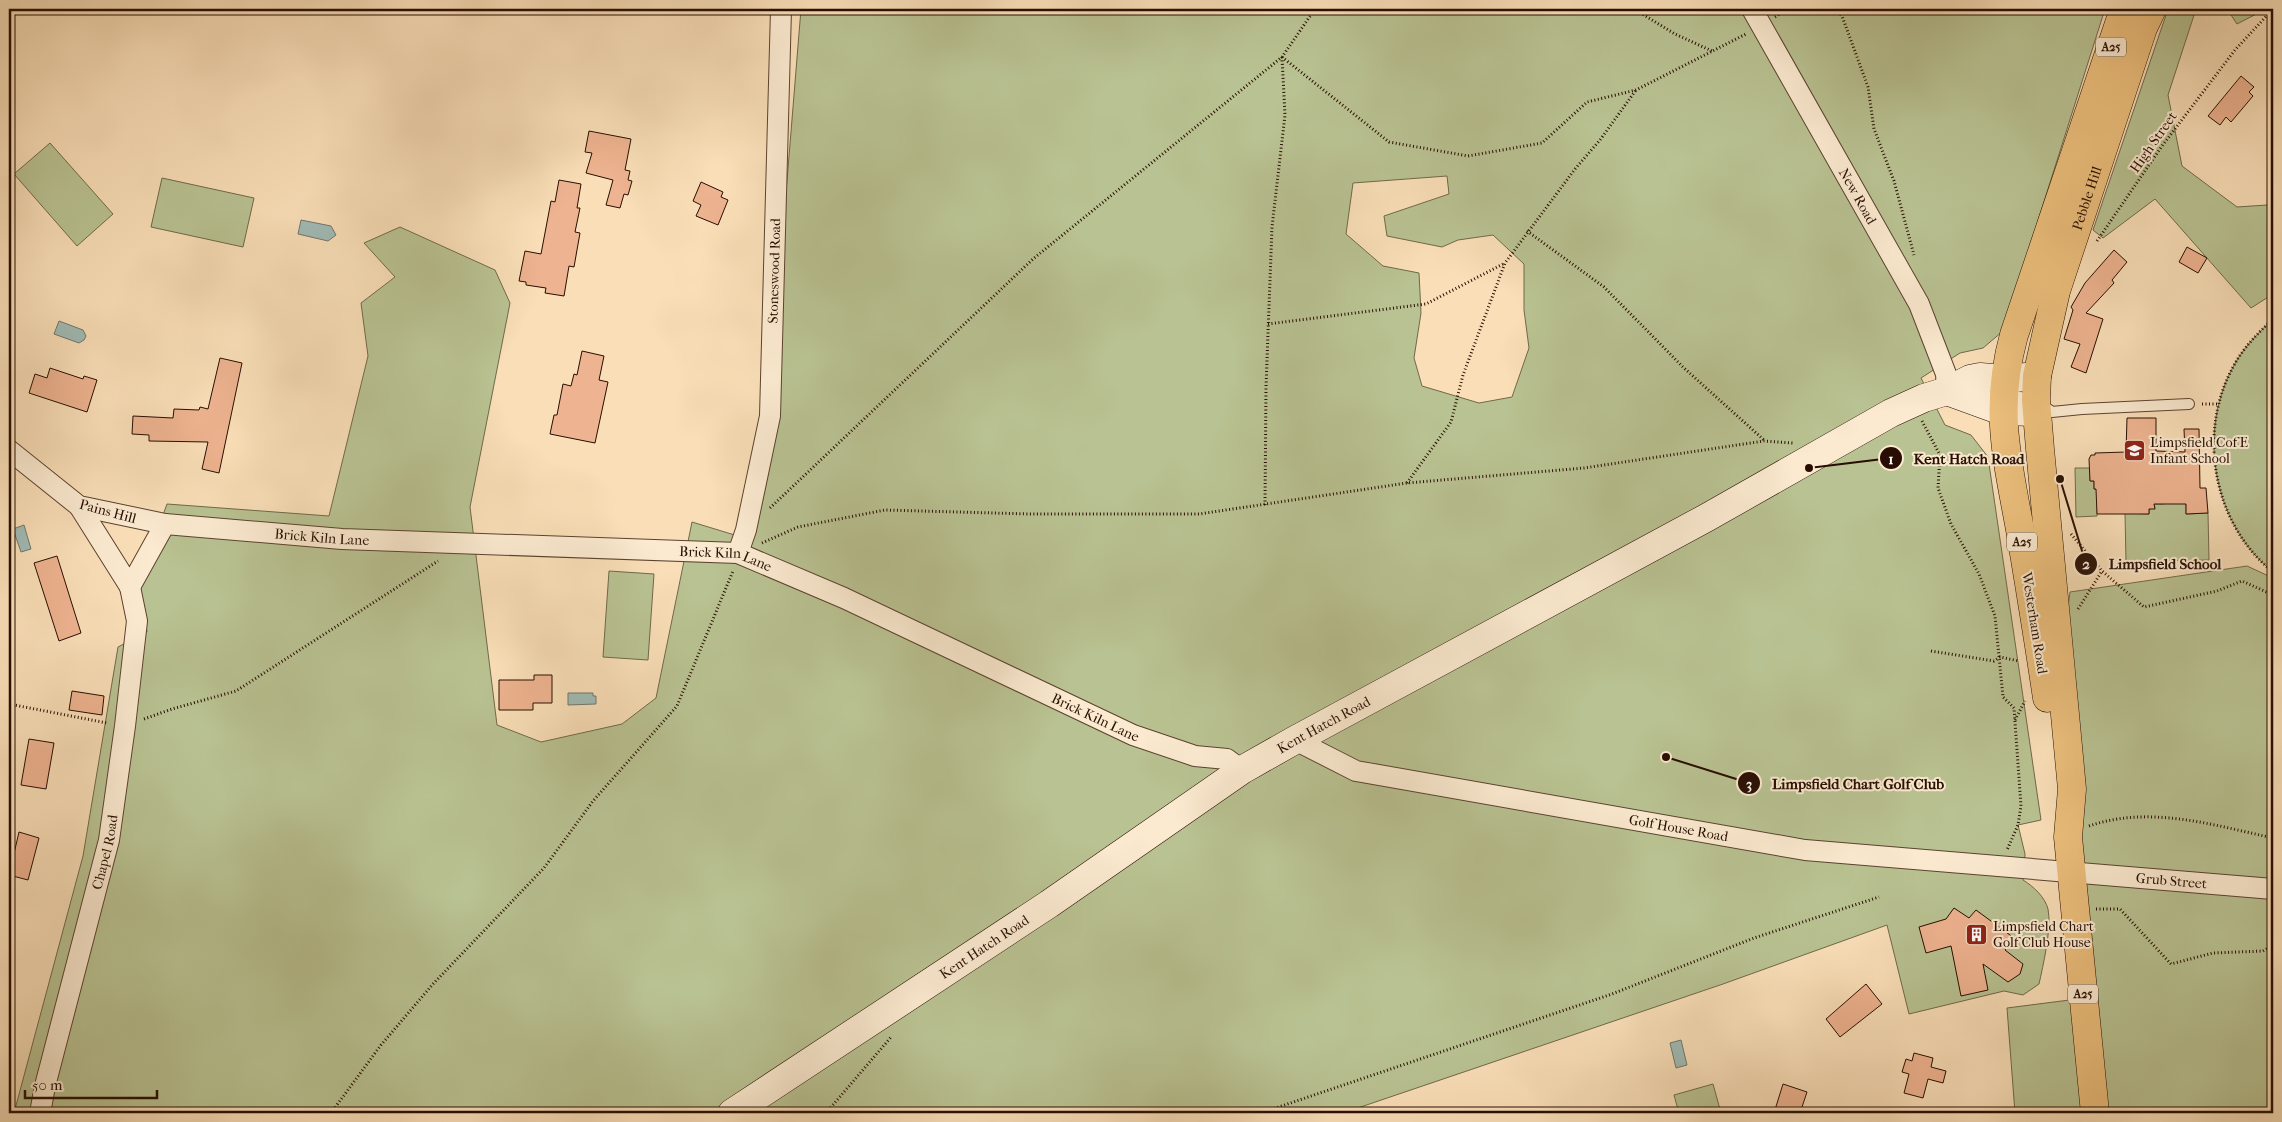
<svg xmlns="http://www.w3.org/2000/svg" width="2282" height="1122" font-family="'IM FELL French Canon',serif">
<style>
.green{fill:#b9c292;stroke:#70684a;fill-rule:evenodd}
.water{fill:#a0bbb6;stroke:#70766e}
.building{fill:#eeb390;stroke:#280e02}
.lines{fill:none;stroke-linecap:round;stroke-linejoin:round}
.lane-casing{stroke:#5c422f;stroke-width:12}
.street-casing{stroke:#5c422f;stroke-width:22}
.secondary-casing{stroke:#280e02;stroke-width:29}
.primary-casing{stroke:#280e02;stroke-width:29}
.path{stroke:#280e02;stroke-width:3;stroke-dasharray:1 2.5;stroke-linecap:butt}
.lane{stroke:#fbead0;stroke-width:10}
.street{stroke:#fbead0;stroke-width:20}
.secondary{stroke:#fbead0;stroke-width:28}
.primary{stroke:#ecbf7c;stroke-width:28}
.labels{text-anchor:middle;stroke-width:4;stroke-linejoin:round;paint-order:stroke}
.shield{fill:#fbead0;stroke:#675040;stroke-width:1}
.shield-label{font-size:12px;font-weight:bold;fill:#280e02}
.street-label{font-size:14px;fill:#280e02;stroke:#fbead0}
.poi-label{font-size:14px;fill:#280e02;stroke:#fbead0;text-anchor:start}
.leader{fill:none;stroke:#280e02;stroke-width:2}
.callout-dot{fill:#280e02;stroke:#fbead0;stroke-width:2}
.mark-label{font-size:15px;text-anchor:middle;font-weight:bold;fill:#fff}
.callout-label{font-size:15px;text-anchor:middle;font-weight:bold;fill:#280e02;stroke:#fbead0;stroke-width:4;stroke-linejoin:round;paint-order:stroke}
</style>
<rect width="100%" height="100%" fill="#f9deb7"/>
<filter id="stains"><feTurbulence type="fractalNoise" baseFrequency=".004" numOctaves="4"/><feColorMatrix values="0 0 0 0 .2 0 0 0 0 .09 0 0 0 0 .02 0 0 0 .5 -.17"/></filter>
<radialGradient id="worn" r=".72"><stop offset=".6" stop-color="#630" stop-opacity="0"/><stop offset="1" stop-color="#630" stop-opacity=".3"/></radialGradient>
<!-- green -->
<g class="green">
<path d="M 801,9 L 2105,9 L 2003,331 L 1983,348 L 1960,353 L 1921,378 L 1945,425 L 1971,435 L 1988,457 L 2041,820 L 2018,825 L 2025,854 L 2023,880 C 2033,886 2045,897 2048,909 C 2052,927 2043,966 2039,984 L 2023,995 L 2004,991 L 1909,1014 L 1887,925 L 1723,984 L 1343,1113 L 14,1113 L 83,856 L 118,647 L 147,632 L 139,581 L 167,504 L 329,516 L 368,356 L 361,303 L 395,277 L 364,243 L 400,227 L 495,270 L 510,303 L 470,507 L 497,725 L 541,742 L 622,724 L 656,698 L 692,522 L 751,540 L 783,230 ZM 1447,176 L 1449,194 L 1384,216 L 1387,236 L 1442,247 L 1458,240 L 1493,235 L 1524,264 L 1524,310 L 1529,348 L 1512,397 L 1479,403 L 1422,386 L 1414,358 L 1421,313 L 1419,273 L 1383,266 L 1346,234 L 1353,183 Z"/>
<path d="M 2168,9 L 2196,9 L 2168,95 L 2182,166 L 2237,207 L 2267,205 L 2273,197 L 2273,294 L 2251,308 L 2155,199 L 2103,238 L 2093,230 Z"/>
<path d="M 2227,9 L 2266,9 L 2237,24 Z"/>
<path d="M 50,143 L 113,214 L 77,246 L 14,174 Z"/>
<path d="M 162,178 L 254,198 L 243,247 L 151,227 Z"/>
<path d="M 2273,319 L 2273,572 C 2214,525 2197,435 2232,369 C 2242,349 2257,334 2273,319 Z"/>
<path d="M 2075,468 L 2090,468 L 2090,481 L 2094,481 L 2094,489 L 2101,489 L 2097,499 L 2097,516 L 2076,517 Z"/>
<path d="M 2186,494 L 2186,514 L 2208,513 L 2209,560 L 2126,562 L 2125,513 L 2149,514 L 2149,509 L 2155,508 L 2154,504 L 2163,504 Z"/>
<path d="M 2247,566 L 2273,578 L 2273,1113 L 2015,1113 L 2007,1008 L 2093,997 L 2065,631 L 2070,592 Z"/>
<path d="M 609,571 L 654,574 L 648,660 L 603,657 Z"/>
<path d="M 1713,1084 L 1721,1113 L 1679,1113 L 1674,1095 Z"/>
</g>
<!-- water -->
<g class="water">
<path d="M 301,220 L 331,226 L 336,235 L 328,241 L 298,234 Z"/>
<path d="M 59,321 L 83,330 L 86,336 L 84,340 L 79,343 L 54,334 Z"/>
<path d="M 24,525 L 31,549 L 21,552 L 13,529 Z"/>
<path d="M 568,693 L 593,693 L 593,696 L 596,696 L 596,704 L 568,705 Z"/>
<path d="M 1681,1040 L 1687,1065 L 1676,1068 L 1670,1043 Z"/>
</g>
<!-- building -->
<g class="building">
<path d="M 2241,76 L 2254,87 L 2249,92 L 2253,96 L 2231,122 L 2226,117 L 2220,125 L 2208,116 Z"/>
<path d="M 589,131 L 631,139 L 625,170 L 630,171 L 628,180 L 632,181 L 628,195 L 624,194 L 620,208 L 606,205 L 613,180 L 586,173 L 592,153 L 585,152 Z"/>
<path d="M 559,180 L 581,184 L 577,208 L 580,208 L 575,232 L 580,233 L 574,267 L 569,266 L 564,296 L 545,293 L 546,288 L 526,285 L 526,282 L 519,281 L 525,251 L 541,254 L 551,201 L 555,202 Z"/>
<path d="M 701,182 L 723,192 L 721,197 L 728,200 L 718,225 L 696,216 L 701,205 L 693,201 Z"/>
<path d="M 2187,247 L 2207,258 L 2198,273 L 2179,262 Z"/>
<path d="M 2114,250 L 2127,262 L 2112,280 L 2114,283 L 2086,313 L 2103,319 L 2086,373 L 2071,367 L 2080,344 L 2064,339 L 2073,310 L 2071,307 L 2085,283 Z"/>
<path d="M 582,351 L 604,356 L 599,380 L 608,382 L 595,443 L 550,434 L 554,415 L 557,415 L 563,384 L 571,386 L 574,374 L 577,375 Z"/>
<path d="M 220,358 L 242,363 L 219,473 L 202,469 L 208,442 L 149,441 L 149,435 L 132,434 L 133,416 L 173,418 L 174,409 L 199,410 L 200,407 L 208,409 Z"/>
<path d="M 50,368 L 83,379 L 84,376 L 97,380 L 87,412 L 29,393 L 35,374 L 47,378 Z"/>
<path d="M 2127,418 L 2156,418 L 2156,451 L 2185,452 L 2184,429 L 2199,429 L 2200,488 L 2206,488 L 2208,513 L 2186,514 L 2186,504 L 2154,504 L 2155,509 L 2149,509 L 2149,514 L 2097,514 L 2096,489 L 2094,489 L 2094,481 L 2090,481 L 2089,459 L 2091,455 L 2095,455 L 2095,453 L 2126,452 Z"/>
<path d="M 57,556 L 81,633 L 59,641 L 34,563 Z"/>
<path d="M 534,675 L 552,675 L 552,703 L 533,703 L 533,710 L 499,710 L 499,680 L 534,680 Z"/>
<path d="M 72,691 L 104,696 L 102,715 L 69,710 Z"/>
<path d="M 29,739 L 54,743 L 46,789 L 21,785 Z"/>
<path d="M 19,832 L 39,838 L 28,880 L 9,875 Z"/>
<path d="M 1954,908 L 1969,918 L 1976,910 L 2014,938 L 2005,950 L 2023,964 L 2020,974 L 2008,982 L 1983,964 L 1988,990 L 1961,996 L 1951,946 L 1926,953 L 1919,927 L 1946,919 Z"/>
<path d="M 1866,984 L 1882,1004 L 1840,1037 L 1826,1019 Z"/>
<path d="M 1914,1053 L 1933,1058 L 1931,1067 L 1946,1071 L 1943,1083 L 1928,1079 L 1923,1098 L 1904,1093 L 1909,1074 L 1902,1072 L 1906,1059 L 1912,1061 Z"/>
<path d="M 1783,1084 L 1807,1092 L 1800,1113 L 1774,1113 Z"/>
</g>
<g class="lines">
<defs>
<path id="lane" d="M 2004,394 L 2036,400 L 2052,412 L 2082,409 L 2189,404"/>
<g id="street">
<path id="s1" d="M 1752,9 L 1919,304 L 1946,374 L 1947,391"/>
<path id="s2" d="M 9,450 L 79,506 L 165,524 L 342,539 L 738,553 L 844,598 L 1133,735 L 1195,756 L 1227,759 L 1242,770"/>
<path d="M 79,506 L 130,587 L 165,524"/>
<path id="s3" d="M 738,553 L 746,530 L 770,416 L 781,9"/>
<path id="s4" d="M 1295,740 L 1356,771 L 1805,850 L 2273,889"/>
<path id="s5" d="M 40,1113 L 45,1086 L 109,840 L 125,726 L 137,621 L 130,587"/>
</g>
<g id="secondary">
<path d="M 1947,391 L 2002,411 L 2037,412"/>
<path id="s6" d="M 732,1113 L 1049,904 L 1242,770 L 1295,740 L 1706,518 L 1891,413 L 1924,398 L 1947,391 L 1970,379 L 1980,377 L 2004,379 L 2037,376"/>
</g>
<g id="primary">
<path d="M 2047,698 C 2039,644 2030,589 2021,535 C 2008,462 1993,411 2014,335 L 2124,9"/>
<path id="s7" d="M 2095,1113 L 2068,837 L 2072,789 L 2040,449 L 2036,400 L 2037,376 L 2056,291 L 2143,28 L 2152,9"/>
</g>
</defs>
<!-- lane casing -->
<use href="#lane" class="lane-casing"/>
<!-- street casing -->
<use href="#street" class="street-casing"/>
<!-- secondary casing -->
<use href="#secondary" class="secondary-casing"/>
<!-- primary casing -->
<use href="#primary" class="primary-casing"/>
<!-- path -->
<g class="path">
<path d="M 1634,9 L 1675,34 L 1712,51"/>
<path d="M 1836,9 L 1842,16 L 1868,87 L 1874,129 L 1894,181 L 1914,255"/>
<path d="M 1775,17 L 1787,9"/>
<path d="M 1282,57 L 1389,142 L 1468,156 L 1542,143 L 1587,102 L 1636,90 L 1746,34"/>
<path d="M 1527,231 L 1604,287 L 1684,368 L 1764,440"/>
<path d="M 2097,241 L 2162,146 L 2235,50 L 2273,9"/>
<path d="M 2273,319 C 2257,334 2242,349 2232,369 C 2197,435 2214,525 2273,572"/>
<path d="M 1268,324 L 1426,304 L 1505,263"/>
<path d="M 2202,404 L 2218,404"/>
<path d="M 1922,421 L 1940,455 L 1938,488 L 1951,524 L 1979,574 L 1995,616 L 2003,697 L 2014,708 L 2021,806 L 2018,825 L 2007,850"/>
<path d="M 1407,483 L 1451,422 L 1463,375 L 1505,263 L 1575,169 L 1600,140 L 1636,90"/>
<path d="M 1265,505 L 1266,387 L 1272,227 L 1285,115 L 1282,57"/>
<path d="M 770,508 L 1033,259 L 1282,57 L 1315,9"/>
<path d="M 2071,534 L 2102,571 L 2144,607 L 2217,591 L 2242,581 L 2273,595"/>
<path d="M 762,543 L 798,527 L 885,510 L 1030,514 L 1199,514 L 1407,483 L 1584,468 L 1764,441 L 1793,443"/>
<path d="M 2078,609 L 2102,571"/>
<path d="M 1931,651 L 1994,661 L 2000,657 L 2019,661"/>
<path d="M 9,704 L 107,723"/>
<path d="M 144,719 L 172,709 L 236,691 L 438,561"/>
<path d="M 2015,720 L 2025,701"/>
<path d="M 2089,826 C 2150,805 2213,825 2273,838"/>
<path d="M 2096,909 L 2120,909 L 2171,964 L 2213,953 L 2263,951 L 2273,945"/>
<path d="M 331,1113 L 381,1045 L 433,984 L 544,868 L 593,801 L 677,706 L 733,571"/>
<path d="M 826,1113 L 892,1036"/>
<path d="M 1261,1113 L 1612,994 L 1754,938 L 1879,897"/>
</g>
<!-- lane -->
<use href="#lane" class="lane"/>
<!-- street -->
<use href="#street" class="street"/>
<!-- secondary -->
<use href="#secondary" class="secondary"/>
<!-- primary -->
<use href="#primary" class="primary"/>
</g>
<!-- icons -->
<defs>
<symbol id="school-square" viewBox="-11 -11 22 22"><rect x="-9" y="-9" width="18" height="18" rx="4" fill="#8f2418" stroke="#fbead0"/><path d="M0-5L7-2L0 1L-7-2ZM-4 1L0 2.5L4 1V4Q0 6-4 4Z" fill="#fff"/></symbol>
<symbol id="building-square" viewBox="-11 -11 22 22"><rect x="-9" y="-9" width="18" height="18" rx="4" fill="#8f2418" stroke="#fbead0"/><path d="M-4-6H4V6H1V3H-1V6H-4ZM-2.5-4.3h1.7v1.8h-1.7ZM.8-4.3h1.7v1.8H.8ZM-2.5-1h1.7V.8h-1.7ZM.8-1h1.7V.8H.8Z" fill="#fff"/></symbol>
</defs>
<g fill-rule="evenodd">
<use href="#school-square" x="2122" y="438" width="25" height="25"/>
<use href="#building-square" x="1964" y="922" width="25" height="25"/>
</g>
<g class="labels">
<!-- shield labels -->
<g class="shield">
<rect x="2096" y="37.5" width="30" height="19" rx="4"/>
<rect x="2007" y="532.5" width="30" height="19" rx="4"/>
<rect x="2068" y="984.5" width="30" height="19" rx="4"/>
</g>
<g class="shield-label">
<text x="2111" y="51">A25</text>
<text x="2022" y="546">A25</text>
<text x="2083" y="998">A25</text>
</g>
<!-- street labels -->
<g class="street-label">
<text transform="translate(2153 142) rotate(-55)" y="5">High Street</text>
<text dy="5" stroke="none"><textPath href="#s1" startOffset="215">New Road</textPath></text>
<text dy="5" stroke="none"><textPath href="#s7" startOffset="925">Pebble Hill</textPath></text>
<text dy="5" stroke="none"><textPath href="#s3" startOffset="286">Stoneswood Road</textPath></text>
<text transform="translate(108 511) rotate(15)" y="5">Pains Hill</text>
<text dy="5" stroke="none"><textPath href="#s2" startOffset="335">Brick Kiln Lane</textPath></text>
<text dy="5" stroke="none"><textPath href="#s2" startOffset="740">Brick Kiln Lane</textPath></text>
<text transform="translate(2035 623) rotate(81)" y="5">Westerham Road</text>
<text dy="5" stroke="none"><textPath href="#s2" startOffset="1145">Brick Kiln Lane</textPath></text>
<text dy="5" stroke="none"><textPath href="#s6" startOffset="708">Kent Hatch Road</textPath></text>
<text dy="5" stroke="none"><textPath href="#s4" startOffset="396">Golf House Road</textPath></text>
<text dy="5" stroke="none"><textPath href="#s5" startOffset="269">Chapel Road</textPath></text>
<text dy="5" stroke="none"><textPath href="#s4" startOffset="892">Grub Street</textPath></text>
<text dy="5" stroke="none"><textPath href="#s6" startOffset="302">Kent Hatch Road</textPath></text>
</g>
<!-- poi labels -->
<g class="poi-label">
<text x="2150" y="447">Limpsfield CofE<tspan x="2150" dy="16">Infant School</tspan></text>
<text x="1993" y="931">Limpsfield Chart<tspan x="1993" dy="16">Golf Club House</tspan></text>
</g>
</g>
<!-- callouts -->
<path class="leader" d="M1809 468L1891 458M2060 479L2086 564M1666 757L1749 783"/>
<g class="callout-dot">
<circle cx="1809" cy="468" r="5"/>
<circle cx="2060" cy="479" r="5"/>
<circle cx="1666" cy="757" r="5"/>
<circle cx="1891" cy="458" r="12"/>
<circle cx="2086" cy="564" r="12"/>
<circle cx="1749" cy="783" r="12"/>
</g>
<g class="mark-label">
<text x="1891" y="464">1</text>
<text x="2086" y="569">2</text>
<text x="1749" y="789">3</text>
</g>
<g class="callout-label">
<text x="1969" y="464">Kent Hatch Road</text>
<text x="2165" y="569">Limpsfield School</text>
<text x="1858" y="789">Limpsfield Chart Golf Club</text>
</g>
<!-- margin -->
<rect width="2282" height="1122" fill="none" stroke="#f9deb7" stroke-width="30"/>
<rect x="10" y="10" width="2262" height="1102" fill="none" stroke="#280e02" stroke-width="2.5"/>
<rect x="15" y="15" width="2252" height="1092" fill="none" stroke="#280e02"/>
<!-- scale -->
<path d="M25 1090v8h132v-8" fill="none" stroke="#280e02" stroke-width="2.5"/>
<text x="32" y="1090" font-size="15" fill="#280e02" stroke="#fbead0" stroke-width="4" paint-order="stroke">50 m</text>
<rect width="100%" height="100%" filter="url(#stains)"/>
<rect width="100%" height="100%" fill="url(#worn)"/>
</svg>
